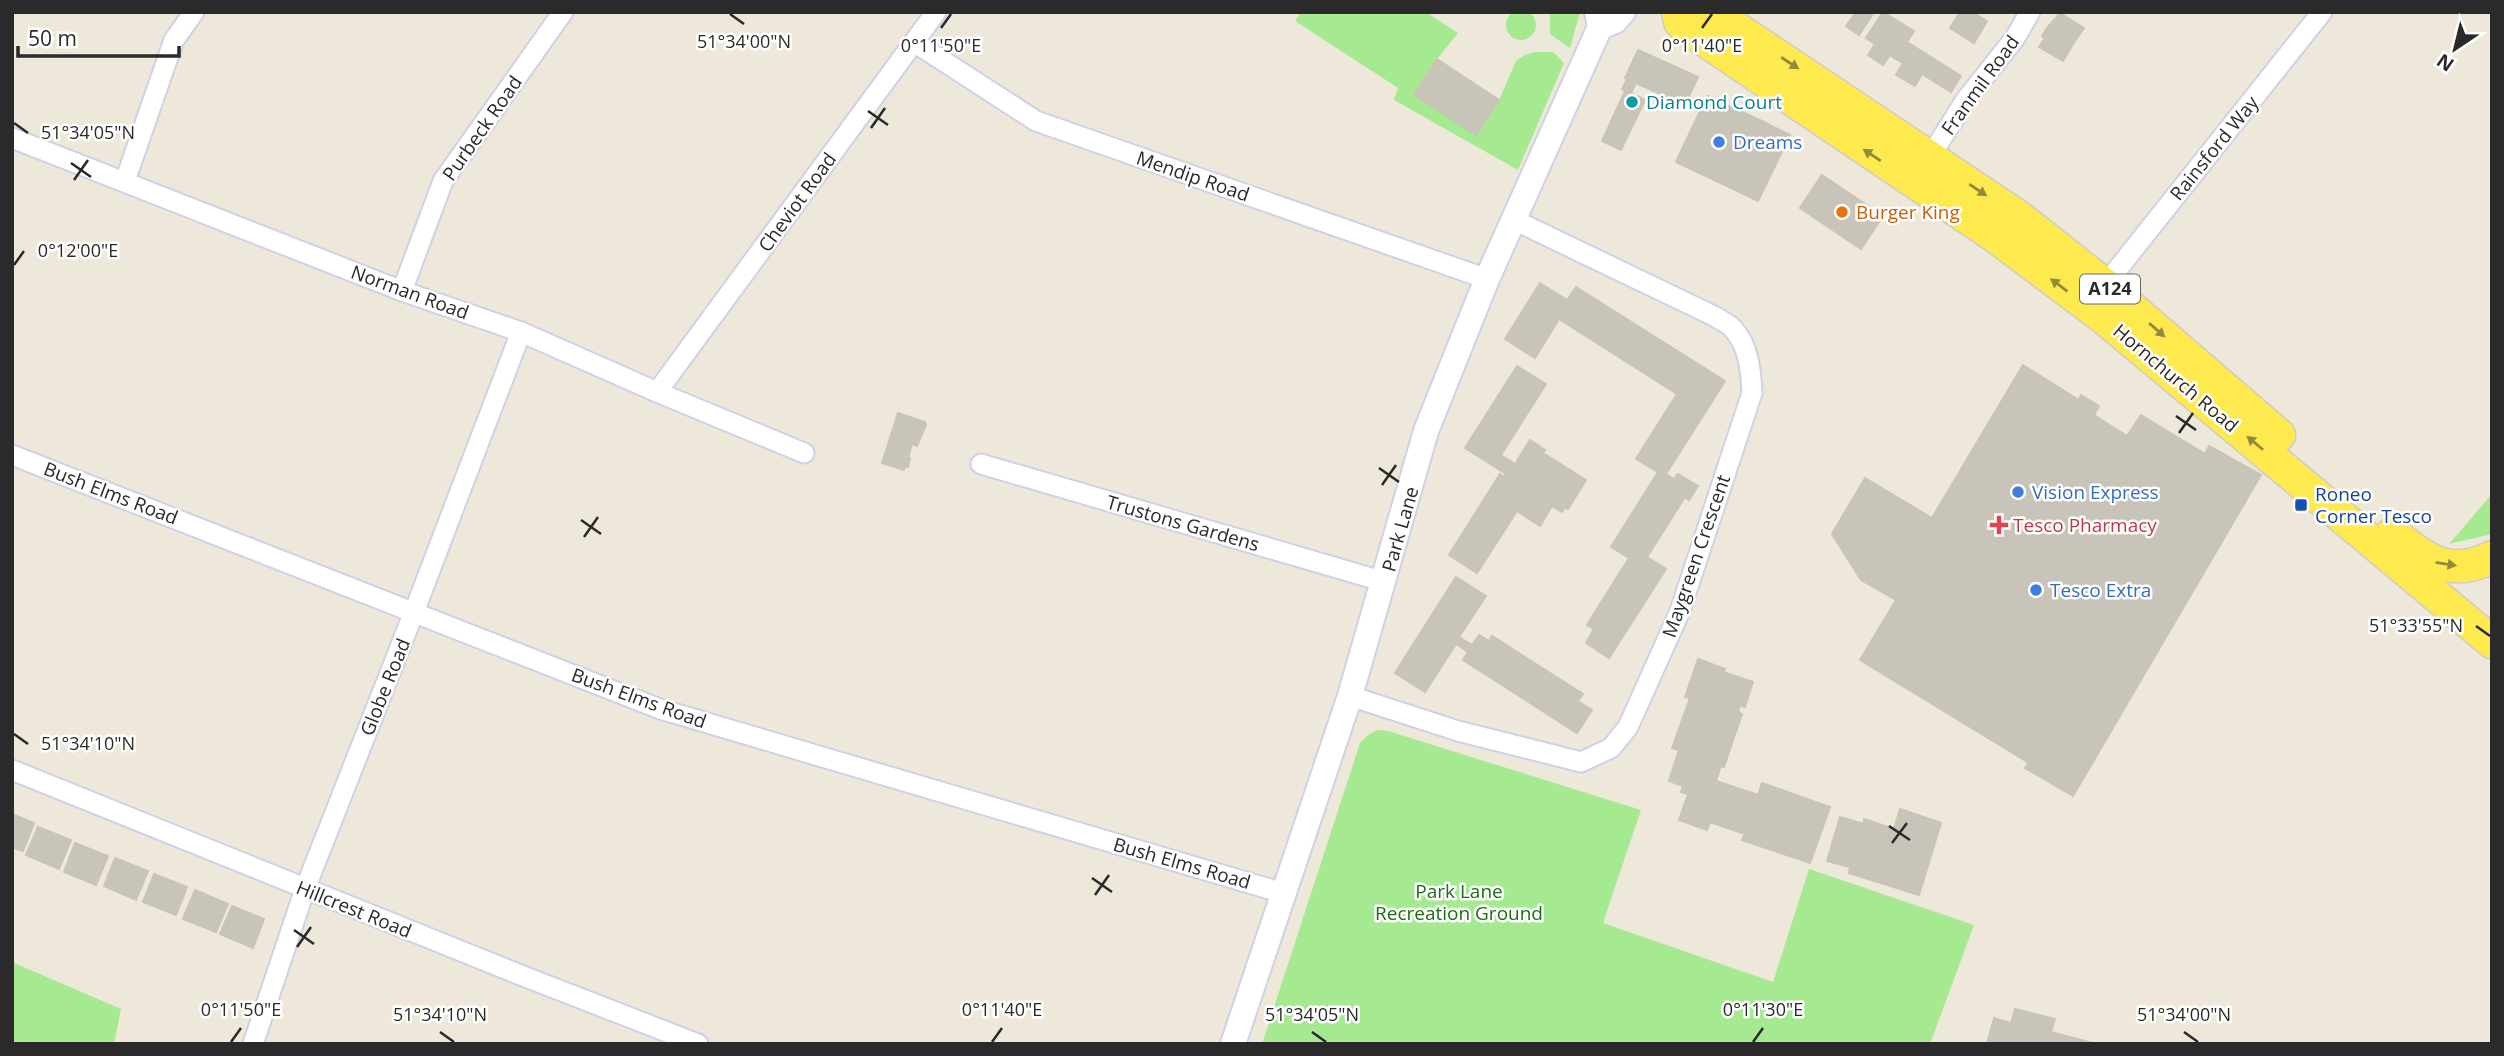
<svg xmlns="http://www.w3.org/2000/svg" width="2504" height="1056" font-family="'Open Sans',sans-serif">
<style>
.green{fill:#a5ea91}
.building{fill:#c9c4ba;stroke:#c9c4b4;stroke-width:2}
.lines{fill:none;stroke-linecap:round;stroke-linejoin:round}
.minor-casing{stroke:#d0d1e5;stroke-width:23}
.tertiary-casing{stroke:#d0d1e5;stroke-width:28}
.primary-casing{stroke:#ccc;stroke-width:35}
.minor{stroke:#fff;stroke-width:19}
.tertiary{stroke:#fff;stroke-width:24}
.primary{stroke:#feea4f;stroke-width:32}
.oneway{fill:#948a3c}
.ticks{fill:none;stroke:#2a2a2a;stroke-width:2.5}
.culture-dot{fill:#0f9aa8;stroke:#fff;stroke-width:2.5}
.shop-dot{fill:#3f7fe0;stroke:#fff;stroke-width:2.5}
.food-dot{fill:#e8710a;stroke:#fff;stroke-width:2.5}
.transit-dot{fill:#1a4fb4;stroke:#fff;stroke-width:2.5}
.health-dot{fill:#e0444e;stroke:#fff;stroke-width:2.5}
.labels{text-anchor:middle;stroke-width:5;stroke-linejoin:round;paint-order:stroke}
.shield{fill:#fff;stroke:#6a6a6a;stroke-width:2}
.shield-label{font-size:18px;font-weight:bold;fill:#2a2a2a}
.street-label{font-size:19px;fill:#2a2a2a;stroke:#fff}
.culture-label{font-size:19px;fill:#0d838f;stroke:#fff;text-anchor:start}
.shop-label{font-size:19px;fill:#366cbe;stroke:#fff;text-anchor:start}
.food-label{font-size:19px;fill:#c56008;stroke:#fff;text-anchor:start}
.transit-label{font-size:19px;fill:#164399;stroke:#fff;text-anchor:start}
.health-label{font-size:19px;fill:#be3a42;stroke:#fff;text-anchor:start}
.park-label{font-size:19px;fill:#1b6e13;stroke:#fff}
.ticks-label{font-size:18px;text-anchor:middle;fill:#2a2a2a;stroke:#fff;stroke-width:5;stroke-linejoin:round;paint-order:stroke}
</style>
<rect width="100%" height="100%" fill="#eee8da"/>
<!-- green -->
<g class="green">
<circle cx="1521" cy="25" r="15"/>
<path d="M 1301,12 L 1426,12 L 1458,33 L 1437,59 L 1414,94 L 1476,135 L 1499,100 L 1516,61 L 1525,55 L 1535,52 L 1553,52 L 1564,63 L 1518,170 L 1394,100 L 1398,88 L 1295,21 Z"/>
<path d="M 1550,12 L 1580,12 L 1570,48 L 1550,34 Z"/>
<path d="M 2492,494 L 2492,534 L 2449,544 Z"/>
<path d="M 1377,730 L 1388,731 L 1641,810 L 1603,923 L 1773,982 L 1809,869 L 1974,925 L 1930,1044 L 1262,1044 L 1360,743 L 1368,735 Z"/>
<path d="M 12,962 L 121,1009 L 114,1044 L 12,1044 Z"/>
</g>
<!-- building -->
<g class="building">
<path d="M 1856,12 L 1874,12 L 1859,35 L 1846,26 Z"/>
<path d="M 1883,12 L 1914,31 L 1896,59 L 1890,55 L 1883,65 L 1868,55 L 1875,44 L 1866,38 Z"/>
<path d="M 1960,12 L 1972,12 L 1987,21 L 1974,43 L 1950,28 Z"/>
<path d="M 2060,13 L 2084,28 L 2073,44 L 2047,28 Z"/>
<path d="M 2047,28 L 2073,44 L 2063,61 L 2039,47 L 2045,38 L 2042,36 Z"/>
<path d="M 1907,42 L 1961,76 L 1951,92 L 1922,74 L 1915,86 L 1896,75 L 1903,63 L 1896,59 Z"/>
<path d="M 1638,50 L 1698,77 L 1685,105 L 1636,83 L 1631,93 L 1645,100 L 1621,150 L 1602,141 L 1625,91 L 1622,89 L 1627,79 L 1625,78 Z"/>
<path d="M 1437,59 L 1499,100 L 1476,135 L 1414,94 Z"/>
<path d="M 1707,96 L 1762,121 L 1731,188 L 1676,162 Z"/>
<path d="M 1762,121 L 1790,135 L 1758,201 L 1731,188 Z"/>
<path d="M 1822,175 L 1883,216 L 1861,249 L 1800,208 Z"/>
<path d="M 1540,283 L 1567,300 L 1576,287 L 1725,381 L 1666,474 L 1674,479 L 1678,474 L 1698,486 L 1689,500 L 1685,497 L 1647,557 L 1666,569 L 1609,658 L 1586,643 L 1594,629 L 1587,625 L 1629,558 L 1611,547 L 1658,472 L 1636,459 L 1677,394 L 1559,319 L 1535,358 L 1505,339 Z"/>
<path d="M 2023,365 L 2079,400 L 2081,395 L 2099,406 L 2094,415 L 2127,436 L 2141,415 L 2205,454 L 2209,446 L 2261,475 L 2073,796 L 2025,768 L 2029,763 L 1860,660 L 1896,600 L 1861,580 L 1832,534 L 1865,478 L 1932,518 Z"/>
<path d="M 1517,366 L 1546,384 L 1501,455 L 1515,464 L 1530,440 L 1545,450 L 1543,453 L 1586,480 L 1568,509 L 1565,507 L 1562,512 L 1552,506 L 1540,526 L 1517,511 L 1477,573 L 1449,555 L 1500,474 L 1504,477 L 1506,474 L 1465,448 Z"/>
<path d="M 898,413 L 925,422 L 926,425 L 917,446 L 912,444 L 908,458 L 910,458 L 908,467 L 905,466 L 904,470 L 882,463 Z"/>
<path d="M 1456,577 L 1486,596 L 1459,637 L 1472,645 L 1479,635 L 1489,641 L 1492,636 L 1583,694 L 1578,701 L 1592,710 L 1577,733 L 1463,660 L 1468,652 L 1456,644 L 1425,692 L 1395,673 Z"/>
<path d="M 1698,659 L 1725,669 L 1723,672 L 1753,682 L 1745,707 L 1740,705 L 1738,712 L 1742,714 L 1724,767 L 1721,766 L 1716,781 L 1758,795 L 1762,783 L 1830,807 L 1810,863 L 1742,840 L 1745,834 L 1710,822 L 1707,830 L 1679,820 L 1688,794 L 1681,792 L 1683,786 L 1669,781 L 1679,750 L 1672,748 L 1690,698 L 1685,697 Z"/>
<path d="M 1900,809 L 1941,823 L 1919,895 L 1849,873 L 1850,867 L 1827,861 L 1840,817 L 1864,824 L 1864,819 L 1894,829 Z"/>
<path d="M 12,814 L 34,823 L 23,851 L 12,847 Z"/>
<path d="M 38,827 L 71,840 L 59,869 L 26,855 Z"/>
<path d="M 75,843 L 108,856 L 96,885 L 64,872 Z"/>
<path d="M 115,858 L 148,871 L 136,900 L 104,886 Z"/>
<path d="M 154,874 L 187,887 L 176,915 L 143,902 Z"/>
<path d="M 195,890 L 228,904 L 216,932 L 183,919 Z"/>
<path d="M 232,906 L 264,919 L 253,948 L 220,934 Z"/>
<path d="M 2015,1009 L 2055,1019 L 2051,1032 L 2096,1044 L 1987,1044 L 1994,1018 L 2011,1023 Z"/>
</g>
<g class="lines">
<defs>
<g id="minor">
<path d="M 914,42 L 1036,121 L 1487,279"/>
<path d="M 12,138 L 402,291 L 521,332 L 657,392 L 804,453"/>
<path d="M 1930,157 L 1965,101 L 2015,38 L 2030,12"/>
<path d="M 125,181 L 174,40 L 194,12"/>
<path d="M 2105,285 L 2322,12"/>
<path d="M 402,291 L 443,181 L 563,12"/>
<path d="M 657,392 L 936,12"/>
<path d="M 12,455 L 660,709 L 1283,893"/>
<path d="M 981,464 L 1385,582"/>
<path d="M 1350,696 L 1458,731 L 1581,762 L 1611,748 L 1628,727 L 1680,611 L 1752,393 C 1751,373 1749,346 1734,330 C 1730,324 1721,321 1716,317 L 1514,220"/>
<path d="M 12,770 L 523,976 L 698,1044"/>
<path d="M 253,1044 L 305,889 L 414,612 L 521,332"/>
</g>
<g id="tertiary">
<path d="M 1600,27 L 1615,21 L 1623,12"/>
<path d="M 1233,1044 L 1350,696 L 1426,431 L 1487,279 L 1600,27 L 1597,12"/>
</g>
<g id="primary">
<path d="M 1678,12 L 1680,22 L 1685,27 L 1996,237 L 2104,318 L 2492,642"/>
<path d="M 1712,12 L 2019,217 L 2105,285 L 2279,435"/>
<path d="M 2393,533 C 2425,559 2450,579 2492,557"/>
</g>
</defs>
<!-- minor casing -->
<use href="#minor" class="minor-casing"/>
<!-- tertiary casing -->
<use href="#tertiary" class="tertiary-casing"/>
<!-- primary casing -->
<use href="#primary" class="primary-casing"/>
<!-- minor -->
<use href="#minor" class="minor"/>
<!-- tertiary -->
<use href="#tertiary" class="tertiary"/>
<!-- primary -->
<use href="#primary" class="primary"/>
</g>
<!-- one-way arrows -->
<defs><path id="oneway-solid" d="M-6-.8H1V-3.2L6.5 0L1 3.2V.8H-6Z" transform="scale(1.75)"/></defs>
<g class="oneway">
<use href="#oneway-solid" transform="translate(1790 63) rotate(33)"/>
<use href="#oneway-solid" transform="translate(1872 155) rotate(-146)"/>
<use href="#oneway-solid" transform="translate(1978 190) rotate(34)"/>
<use href="#oneway-solid" transform="translate(2059 285) rotate(-143)"/>
<use href="#oneway-solid" transform="translate(2157 330) rotate(41)"/>
<use href="#oneway-solid" transform="translate(2255 443) rotate(-140)"/>
<use href="#oneway-solid" transform="translate(2446 564) rotate(9)"/>
</g>
<!-- ticks -->
<path class="ticks" d="M 730,14 L 744,24M 941,28 L 951,14M 1702,28 L 1712,14M 868,111 L 888,125M 14,123 L 28,133M 871,128 L 885,108M 71,163 L 91,177M 74,180 L 88,160M 14,265 L 24,251M 2176,416 L 2196,430M 2179,433 L 2193,413M 1379,468 L 1399,482M 1382,485 L 1396,465M 581,520 L 601,534M 584,537 L 598,517M 2476,626 L 2490,636M 14,734 L 28,744M 1889,826 L 1910,840M 1892,843 L 1907,823M 1092,878 L 1112,892M 1095,895 L 1109,875M 294,930 L 314,944M 297,947 L 311,927M 440,1032 L 454,1042M 1312,1032 L 1326,1042M 2184,1032 L 2198,1042M 231,1042 L 241,1028M 992,1042 L 1002,1028M 1753,1042 L 1763,1028"/>
<!-- markers -->
<circle class="culture-dot" cx="1632" cy="102" r="7"/>
<g class="shop-dot">
<circle cx="1719" cy="142" r="7"/>
<circle cx="2018" cy="492" r="7"/>
<circle cx="2036" cy="590" r="7"/>
</g>
<circle class="food-dot" cx="1842" cy="212" r="7"/>
<rect class="transit-dot" x="2294" y="498" width="14" height="14" rx="3.5"/>
<path class="health-dot" d="M1995.5 514.5h7v7h7v7h-7v7h-7v-7h-7v-7h7z"/>
<g class="labels">
<!-- shield labels -->
<rect class="shield" x="2080" y="274.5" width="60" height="29" rx="5"/>
<g class="shield-label">
<text x="2110" y="295">A124</text>
</g>
<!-- street labels -->
<g class="street-label">
<text transform="translate(1980 85) rotate(-54)" y="7">Franmil Road</text>
<text transform="translate(482 128) rotate(-55)" y="7">Purbeck Road</text>
<text transform="translate(2214 148) rotate(-51)" y="7">Rainsford Way</text>
<text transform="translate(1193 176) rotate(19)" y="7">Mendip Road</text>
<text transform="translate(797 202) rotate(-54)" y="7">Cheviot Road</text>
<text transform="translate(410 292) rotate(20)" y="7">Norman Road</text>
<text transform="translate(2176 378) rotate(40)" y="7">Hornchurch Road</text>
<text transform="translate(111 493) rotate(21)" y="7">Bush Elms Road</text>
<text transform="translate(1183 523) rotate(16)" y="7">Trustons Gardens</text>
<text transform="translate(1400 529) rotate(-74)" y="7">Park Lane</text>
<text transform="translate(1696 556) rotate(-71)" y="7">Maygreen Crescent</text>
<text transform="translate(385 687) rotate(-68)" y="7">Globe Road</text>
<text transform="translate(639 698) rotate(20)" y="7">Bush Elms Road</text>
<text transform="translate(1182 863) rotate(16)" y="7">Bush Elms Road</text>
<text transform="translate(354 909) rotate(22)" y="7">Hillcrest Road</text>
</g>
<!-- culture labels -->
<g class="culture-label">
<text x="1646" y="109">Diamond Court</text>
</g>
<!-- shop labels -->
<g class="shop-label">
<text x="1733" y="149">Dreams</text>
<text x="2032" y="499">Vision Express</text>
<text x="2050" y="597">Tesco Extra</text>
</g>
<!-- food labels -->
<g class="food-label">
<text x="1856" y="219">Burger King</text>
</g>
<!-- transit labels -->
<g class="transit-label">
<text x="2315" y="501">Roneo<tspan x="2315" dy="22">Corner Tesco</tspan></text>
</g>
<!-- health labels -->
<g class="health-label">
<text x="2013" y="532">Tesco Pharmacy</text>
</g>
<!-- park labels -->
<g class="park-label">
<text x="1459" y="898">Park Lane<tspan x="1459" dy="22">Recreation Ground</tspan></text>
</g>
</g>
<g class="ticks-label">
<text x="744" y="48">51°34'00"N</text>
<text x="941" y="52">0°11'50"E</text>
<text x="1702" y="52">0°11'40"E</text>
<text x="88" y="139">51°34'05"N</text>
<text x="78" y="257">0°12'00"E</text>
<text x="2416" y="632">51°33'55"N</text>
<text x="88" y="750">51°34'10"N</text>
<text x="241" y="1016">0°11'50"E</text>
<text x="1002" y="1016">0°11'40"E</text>
<text x="1763" y="1016">0°11'30"E</text>
<text x="440" y="1021">51°34'10"N</text>
<text x="1312" y="1021">51°34'05"N</text>
<text x="2184" y="1021">51°34'00"N</text>
</g>
<!-- border -->
<rect width="2504" height="1056" fill="none" stroke="#2a2a2a" stroke-width="28"/>
<!-- north arrow -->
<g transform="translate(2455 49) rotate(215)" stroke="#ffffff" stroke-width="5" paint-order="stroke">
<path d="M0-5L12 26L0 18L-12 26Z" fill="#2a2a2a"/>
<text y="-10" font-size="19" font-weight="bold" text-anchor="middle" fill="#2a2a2a">N</text>
</g>
<!-- scale -->
<path d="M18 46v10h161v-10" fill="none" stroke="#2a2a2a" stroke-width="3.5"/>
<text x="28" y="46" font-size="21" fill="#2a2a2a" stroke="#ffffff" stroke-width="5" paint-order="stroke">50 m</text>
</svg>
